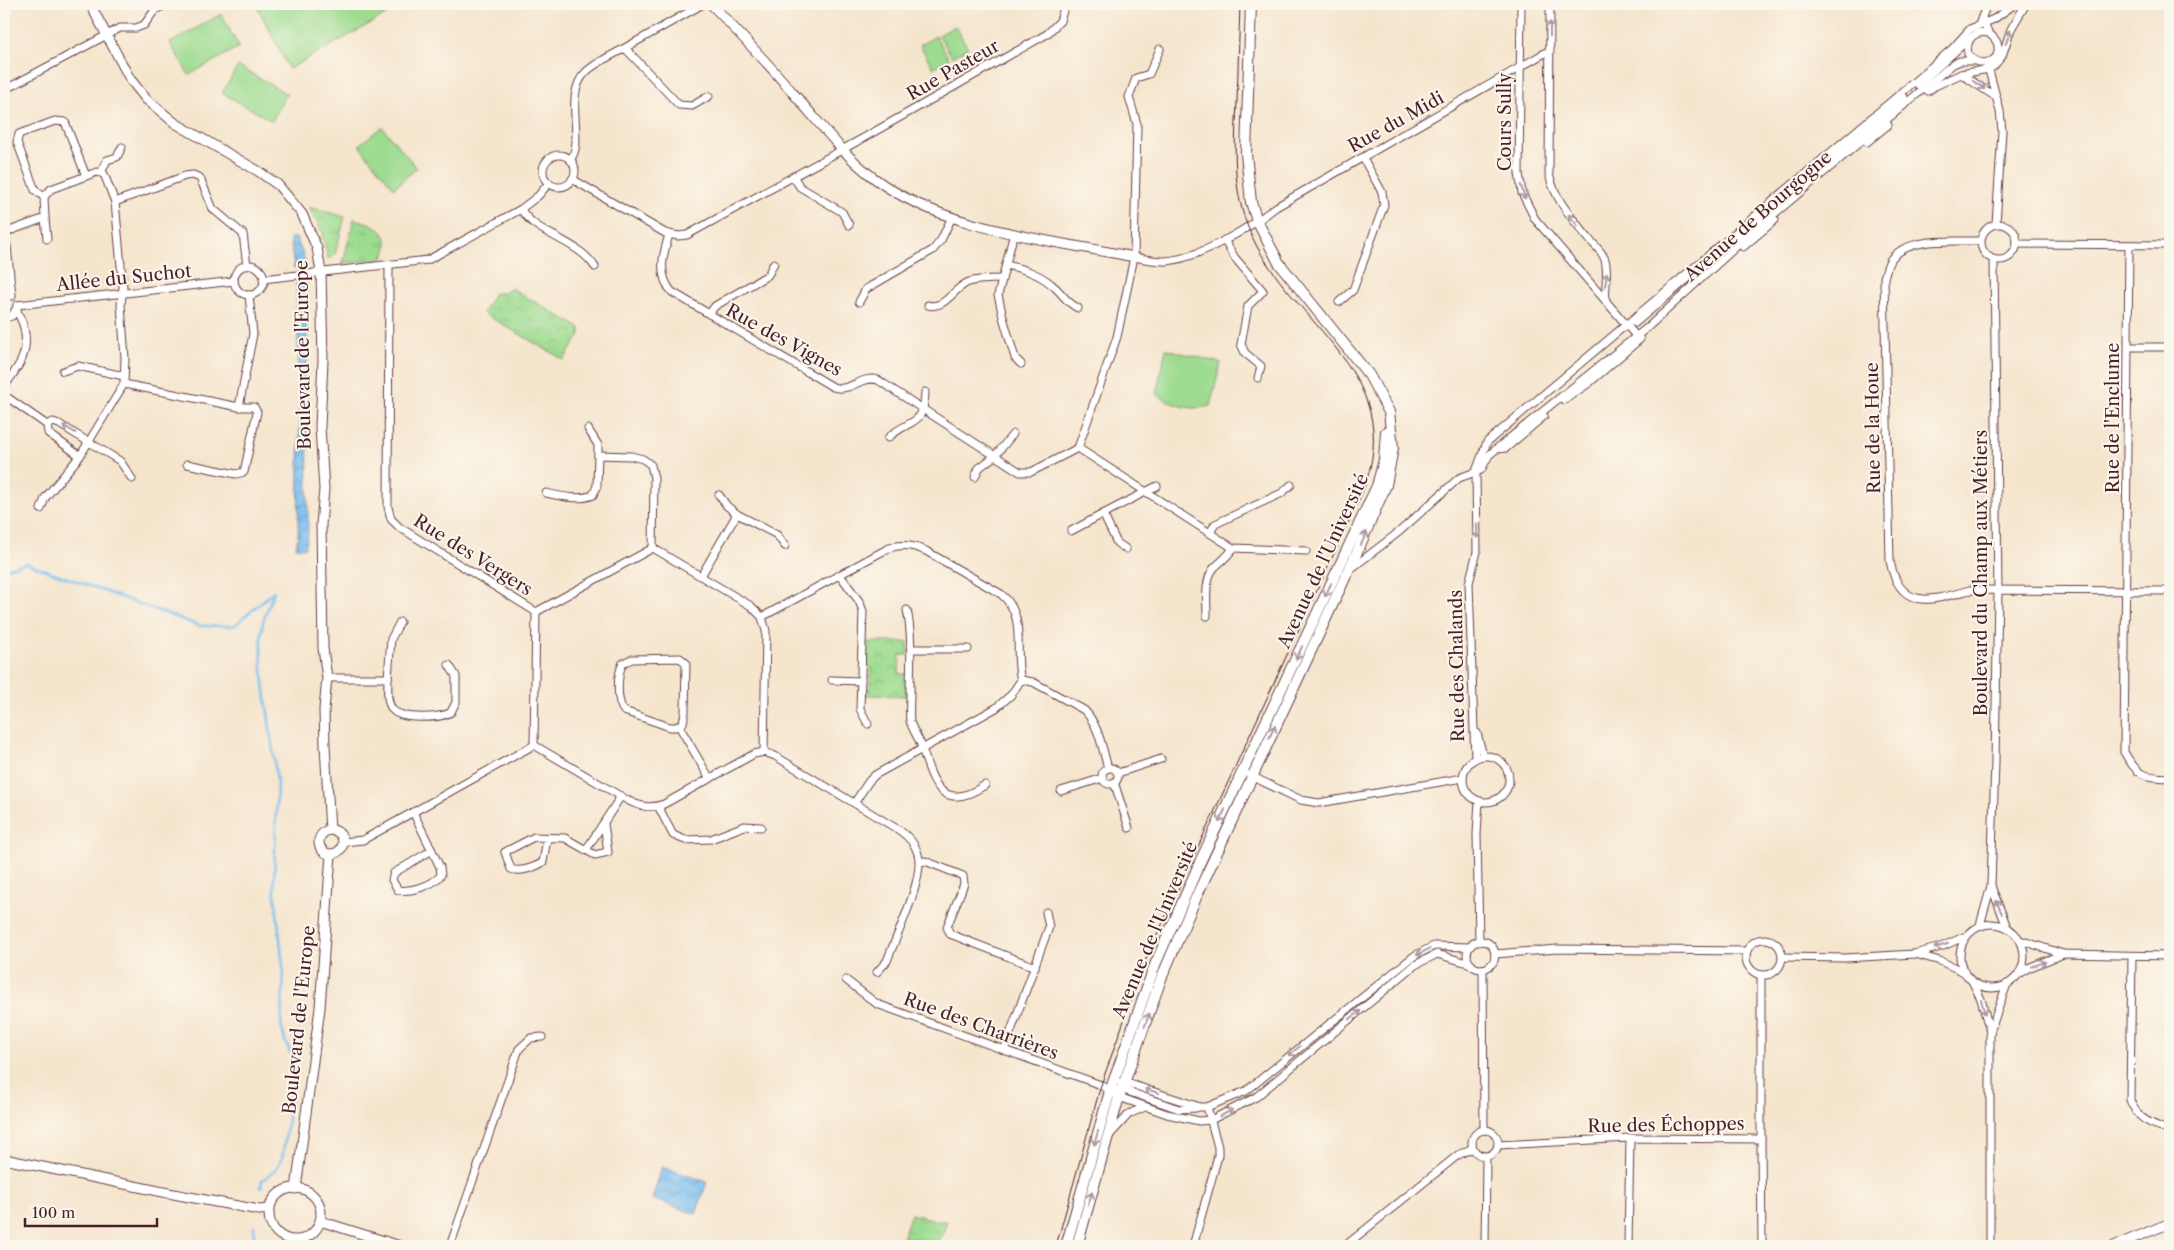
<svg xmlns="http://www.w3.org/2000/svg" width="2174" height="1250" font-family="'Libre Caslon Text',serif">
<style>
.grass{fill:url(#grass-tufts);stroke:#747d5e}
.park{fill:url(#park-crowns);stroke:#747d5e}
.garden{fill:#9ddb90;stroke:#747d5e}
.water{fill:url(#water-waves);stroke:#626e8e}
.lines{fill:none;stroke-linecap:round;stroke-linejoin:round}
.stream{stroke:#79bef0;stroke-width:2.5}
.minor-casing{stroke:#643d43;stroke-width:9}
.tertiary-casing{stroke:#643d43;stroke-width:11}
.secondary-casing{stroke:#643d43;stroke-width:12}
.minor{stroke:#fff;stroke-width:7}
.tertiary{stroke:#fff;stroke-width:9}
.secondary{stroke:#fff;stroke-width:10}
.tram{stroke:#4a1f2b;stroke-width:1}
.oneway{stroke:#ae9aa0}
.labels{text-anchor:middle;stroke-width:4;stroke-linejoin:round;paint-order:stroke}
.street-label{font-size:18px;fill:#4a1f2b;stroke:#fbf7ec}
</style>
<defs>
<pattern id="grass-tufts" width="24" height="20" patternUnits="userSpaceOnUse" patternTransform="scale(1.25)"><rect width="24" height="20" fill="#9ddb90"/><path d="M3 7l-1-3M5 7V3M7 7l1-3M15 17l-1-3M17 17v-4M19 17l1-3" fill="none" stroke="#89bc7c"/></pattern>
<pattern id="park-crowns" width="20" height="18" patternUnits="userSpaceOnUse" patternTransform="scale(1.25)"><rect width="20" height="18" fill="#9ddb90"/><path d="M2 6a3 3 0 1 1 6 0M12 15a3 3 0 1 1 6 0" fill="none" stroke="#89bc7c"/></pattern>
<pattern id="water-waves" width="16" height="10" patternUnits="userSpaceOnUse" patternTransform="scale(1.25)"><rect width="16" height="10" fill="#79bef0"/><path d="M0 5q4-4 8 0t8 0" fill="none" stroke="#659ac3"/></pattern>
</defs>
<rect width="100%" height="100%" fill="#fbf7ec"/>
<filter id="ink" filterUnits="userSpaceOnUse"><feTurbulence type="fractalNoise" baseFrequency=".02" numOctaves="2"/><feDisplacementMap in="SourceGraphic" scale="10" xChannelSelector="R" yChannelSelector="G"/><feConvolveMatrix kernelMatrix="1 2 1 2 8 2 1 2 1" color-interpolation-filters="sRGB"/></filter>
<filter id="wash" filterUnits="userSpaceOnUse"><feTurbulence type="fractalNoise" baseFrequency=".0096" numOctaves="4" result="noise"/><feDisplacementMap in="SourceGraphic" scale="20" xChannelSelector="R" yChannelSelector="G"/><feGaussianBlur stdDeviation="1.12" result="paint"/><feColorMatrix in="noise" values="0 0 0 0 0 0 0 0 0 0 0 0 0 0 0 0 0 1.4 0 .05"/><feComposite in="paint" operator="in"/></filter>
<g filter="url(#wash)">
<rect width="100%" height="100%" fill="#f5e5cd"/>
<!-- grass -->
<g class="grass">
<path d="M 309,207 L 345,217 L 335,254 L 331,258 L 328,258 L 322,235 L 325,233 L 322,232 Z"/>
<path d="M 354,219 C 374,223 395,233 384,257 L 377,260 L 343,263 Z"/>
<path d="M 911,1214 L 939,1221 L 947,1221 L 941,1239 L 937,1242 L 902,1238 Z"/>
</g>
<!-- park -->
<g class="park">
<path d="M 511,288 L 580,328 L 580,335 L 564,360 L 483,313 L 494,293 L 505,293 Z"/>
<path d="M 865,642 L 908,642 L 908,655 L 900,655 L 899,674 L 907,674 L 907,696 L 865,695 L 865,690 L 870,690 L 871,667 L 865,667 Z"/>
</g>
<!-- garden -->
<g class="garden">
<path d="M 256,4 L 405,4 L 289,69 Z"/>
<path d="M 221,14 L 239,47 L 189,75 L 170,43 Z"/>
<path d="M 955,26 L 968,48 L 952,57 L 939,35 Z"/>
<path d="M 936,36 L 949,59 L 933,68 L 920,45 Z"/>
<path d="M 238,66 L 287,94 L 272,121 L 222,93 Z"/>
<path d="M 382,127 L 417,168 L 394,188 L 360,147 L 360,144 Z"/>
<path d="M 1166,349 L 1221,363 L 1210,406 C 1191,411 1171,406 1156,393 Z"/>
</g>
<!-- water -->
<g class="water">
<path d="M 290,238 L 296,238 L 304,257 L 305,267 L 294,268 Z"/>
<path d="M 307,282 L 308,534 L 305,548 L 296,547 L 298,535 L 300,404 L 296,283 Z"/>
<path d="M 662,1167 L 707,1182 L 696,1214 L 652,1199 Z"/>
</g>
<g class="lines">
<!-- stream -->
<g class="stream">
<path d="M 4,569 L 26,563 L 200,626 L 234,626 L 273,592"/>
<path d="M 261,1188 L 262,1180 L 275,1171 L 282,1159 L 296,1065 L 285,1041 L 281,1025 L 284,975 L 274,886 L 277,782 L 262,668 L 261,637 L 263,621 L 274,591"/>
<path d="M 254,1226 L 254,1237 L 260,1246"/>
</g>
</g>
</g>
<g filter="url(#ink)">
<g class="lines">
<defs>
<g id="minor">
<path d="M 1521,4 L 1519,173 L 1522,193 L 1535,219 L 1636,336"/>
<path d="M 1550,4 L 1549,174 C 1555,200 1572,218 1589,239 C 1594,245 1603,252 1605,260 C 1609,274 1604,288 1606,302"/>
<path d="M 1982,18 C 1984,22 1986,29 1989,33 C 1992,37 1997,39 1998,46 C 2001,65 1976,68 1968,54 C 1965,39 1975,30 1989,33"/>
<path d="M 1980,22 L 1987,4"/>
<path d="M 625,48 L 703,4"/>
<path d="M 1987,63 L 2000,111 L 2002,131 L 1996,224"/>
<path d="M 1961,74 L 1996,97"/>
<path d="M 1918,85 L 1969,39"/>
<path d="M 4,90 L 120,28 L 136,28 L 144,25 L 155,10 L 167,4"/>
<path d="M 1928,91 L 1935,86 L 1961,74 L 1989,69 L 1994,66 L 2002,56 L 2011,29 L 2026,4"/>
<path d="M 1867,142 L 1888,125"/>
<circle cx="559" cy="171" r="16"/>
<path d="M 570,160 C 586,142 562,95 586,72 C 596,62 613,55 625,48 L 679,105 L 692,106 L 709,96"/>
<path d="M 101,173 L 107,160 L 117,157 L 122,147"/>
<path d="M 793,176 L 800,187 L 842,212 L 849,225"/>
<path d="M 572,179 L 665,233 L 678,236 L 687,235 L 858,141 L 1047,34 L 1060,21 L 1065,4"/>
<path d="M 44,197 L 35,190 L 17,142 L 19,134 L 55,121 L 65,122 L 86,176"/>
<path d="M 115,202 L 123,287 L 121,305 L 125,358 L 124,384"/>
<path d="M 521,209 C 534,234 578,240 595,267"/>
<path d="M 45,218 L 47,239"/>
<circle cx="1999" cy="242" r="18"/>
<path d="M 4,233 L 45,218 L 44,197 L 51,189 L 97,172 L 104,174 L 115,202 L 185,176 L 193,175 L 200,178 L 213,209 L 243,234 L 247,266"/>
<path d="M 1014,233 L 998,295 L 1003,317 L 1015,358 L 1021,364"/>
<path d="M 669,235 C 663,254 657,275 672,292 L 833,387 C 850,393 861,375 878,380 L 1020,472 L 1031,472 L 1078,448 L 1233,548 L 1306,551"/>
<path d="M 4,239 L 7,246 L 12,296"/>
<path d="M 1224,240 L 1235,258 L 1263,291 L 1248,306 L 1241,344 L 1245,353 L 1261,366 L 1258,378"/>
<path d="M 1980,241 C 1954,242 1909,236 1891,259 C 1887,264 1886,272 1884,278 L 1890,561 C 1900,613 1933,600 1970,590 L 2170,591"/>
<path d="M 2017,244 L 2170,245"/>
<path d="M 2129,245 L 2124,752 C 2138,776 2142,777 2170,778"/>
<path d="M 1743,247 L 1775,220"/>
<path d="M 1134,257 C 1144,259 1154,261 1165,261 C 1199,259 1249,228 1276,207 L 1550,50"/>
<path d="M 1006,265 C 1023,269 1038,273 1051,284 C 1061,291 1066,303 1078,308"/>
<circle cx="249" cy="280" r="15"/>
<path d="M 263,279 L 428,260 L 521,209 L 538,196 L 549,183"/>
<path d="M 859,302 L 866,289 L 933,250 L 941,240 L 952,217"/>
<path d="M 1339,302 L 1353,290 L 1384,205 L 1382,192 L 1363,158"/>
<path d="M 17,305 L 234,281"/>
<path d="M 928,305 C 945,310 954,287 969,282 C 979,279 991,279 1002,279"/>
<path d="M 709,314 L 715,306 L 768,275 L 774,263"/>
<path d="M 4,318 L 12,316 L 17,307"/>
<path d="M 1635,323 L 1904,97"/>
<path d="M 2129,347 L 2170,347"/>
<path d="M 63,371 L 78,366 L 124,376"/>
<path d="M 4,387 C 18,367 30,354 24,328 C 23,321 18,316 17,309"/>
<path d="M 4,395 L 47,425"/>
<path d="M 1564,400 L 1589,383 L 1640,339"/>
<path d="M 47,425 L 48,433 L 80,456 L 124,384 L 239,407 L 253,334 L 249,295"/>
<path d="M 47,425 L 53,422 L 59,424 L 120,461 L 132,479"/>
<path d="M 588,429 L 598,445 L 598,455"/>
<path d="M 888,438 C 911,417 924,428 925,392"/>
<path d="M 1078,448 L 1117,337 L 1134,257 L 1137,124 L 1129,97 L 1136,78 L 1149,74 L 1160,49"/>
<path d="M 1497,449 L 1506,448 L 1544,416"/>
<path d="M 187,464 L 236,474 L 244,472 L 257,412 L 254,407 L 239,407"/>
<path d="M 975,477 L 979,468 L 995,456 L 1013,434"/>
<path d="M 546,493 C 560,496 579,501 593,495 L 597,486 L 598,455 L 631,456 L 643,459 L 651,465 L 654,478 L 653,548"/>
<path d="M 719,495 L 727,506 L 737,514"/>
<path d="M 41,509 L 45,498 L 80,456"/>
<path d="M 1071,531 L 1103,514"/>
<path d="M 1210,533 L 1215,524 L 1282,493 L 1291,485"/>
<path d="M 1126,549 L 1117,543 L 1103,514 L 1157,486"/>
<path d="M 1352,568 L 1399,532 L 1459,478 L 1481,470 L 1489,455 L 1501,445 L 1648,327 L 1748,236 L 1953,64 L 1960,61 L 1974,61"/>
<path d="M 840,575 L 859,601 L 863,611 L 860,709 L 868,724"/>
<path d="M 701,576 L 737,514 L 777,535 L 785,546"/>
<path d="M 907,610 C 913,638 910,666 910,694 C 910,702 909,712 910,721 C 912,729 918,737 921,745 C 933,783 941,814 985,785"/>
<path d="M 536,612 L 653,548 L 751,606 L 762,617 L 766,631 L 764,752"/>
<path d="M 1207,616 C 1207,602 1204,580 1214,568 C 1221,561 1228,557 1233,548"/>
<path d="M 762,617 L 887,549 C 900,543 913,545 926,551 L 1001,594 C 1028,616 1013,652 1021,680 L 1011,695 L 996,708 L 875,775 L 869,781 L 855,802"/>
<path d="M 911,649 L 968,649"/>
<path d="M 680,658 L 686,663 L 685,712 L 683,723 L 676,727 L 670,727 L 624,711 C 616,701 617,674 623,663 L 632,659 Z"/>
<path d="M 327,678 L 388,678 C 388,688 386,701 392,709 C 399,720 441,719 451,712 L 456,702 L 456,676 L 449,665"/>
<path d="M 388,678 L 391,639 L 400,622"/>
<path d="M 832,680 L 861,681"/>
<path d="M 1021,680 L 1033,682 L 1084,710 C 1099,725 1102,748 1108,768"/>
<path d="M 679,726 L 710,779"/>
<path d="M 1477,733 L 1483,756"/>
<path d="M 534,745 L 627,800 C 640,807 651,809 664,804 L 754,754 L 764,752 L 775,756 L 899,830 C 908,836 915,843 918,854 C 925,878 896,936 887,961 L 877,972"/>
<circle cx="1486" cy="779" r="23"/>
<path d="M 1475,759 L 1469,583 L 1477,552 L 1476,471 L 1487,442 L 1907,88 L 1952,49 L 1970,29 L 1994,19 L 2015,4"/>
<circle cx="1110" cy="776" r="8"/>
<path d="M 1118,773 L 1161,759"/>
<path d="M 1249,775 L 1301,800 L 1319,803 L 1463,778"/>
<path d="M 1114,782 L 1129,828"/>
<path d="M 1061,791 L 1103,778"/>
<path d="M 658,806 L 673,835 L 685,840 L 711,839 L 744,826 L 761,827"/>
<path d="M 413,812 L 440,867 L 441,875 C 432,886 411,892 398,890 L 392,880 L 394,873 L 432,850"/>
<path d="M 547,839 L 543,862 C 536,867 519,873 511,869 L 505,852 L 534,837 L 565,838 L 586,850 L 621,796"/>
<path d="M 343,842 L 363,840 L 534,745 L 536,612 L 399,527 L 391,519 L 388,507 L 389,266"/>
<path d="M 586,850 L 595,855 L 608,852 L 604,824"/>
<path d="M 920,862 L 925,861 L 963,876 L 964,884 L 947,927 L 950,934 L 1035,967"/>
<path d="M 1991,886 L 2007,927"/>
<circle cx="1992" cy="956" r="32"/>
<path d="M 1980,925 L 1991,886 L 1995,762 L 1998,591 L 1994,261"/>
<circle cx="1764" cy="957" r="18"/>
<path d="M 2020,940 L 2063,954 L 2170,956"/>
<circle cx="1481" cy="955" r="14"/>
<path d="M 1479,942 L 1477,834 L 1479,801"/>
<path d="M 1495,954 L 1557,949 L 1747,951"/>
<path d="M 1915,954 L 1940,961 L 1964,972"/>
<path d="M 2132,956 L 2130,1100 C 2138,1121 2151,1123 2170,1131"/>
<path d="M 1782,957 L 1845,958 L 1914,954 L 1941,947 L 1966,936"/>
<path d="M 1483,969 L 1484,1130"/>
<path d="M 2020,974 L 2028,968 L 2063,954"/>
<path d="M 846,980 L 877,1004 L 1101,1085 L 1119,1097 L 1167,1114 L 1199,1121 L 1211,1120 L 1256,1097 L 1415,965 L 1437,954 L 1471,964"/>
<path d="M 1973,983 L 1981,999 L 1990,1032 L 1990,1246"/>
<path d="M 1990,1032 L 2007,984"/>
<path d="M 1004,1050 L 1049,927 L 1046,912"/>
<path d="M 1120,1082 L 1124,1082 L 1200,1107 L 1207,1107 L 1246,1091 L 1414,956 L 1434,946 L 1470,947"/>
<path d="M 1117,1090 L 1121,1089 L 1179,1109 L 1196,1108"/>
<circle cx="1485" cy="1143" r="13"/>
<path d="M 1110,1135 L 1129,1114 L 1145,1107"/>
<path d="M 1761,1139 L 1762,1246"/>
<path d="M 1498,1145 L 1630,1138 L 1761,1139 L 1761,975"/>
<path d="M 450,1246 L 519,1049 L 531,1038 L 542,1037"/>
<path d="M 1193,1246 L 1218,1156 L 1218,1147 L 1207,1107"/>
<path d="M 1345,1246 L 1458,1155 L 1473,1148"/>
<path d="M 1485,1246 L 1486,1157"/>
<path d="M 1628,1246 L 1630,1138"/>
</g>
<g id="tertiary">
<path d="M 90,4 L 130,79 L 146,99 L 175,123 L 258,171 L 278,185 L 302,214 L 317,248 L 321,272 L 323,360 L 320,427 L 324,489 L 321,525 L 323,648 L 327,678 L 324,710 L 325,746 L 330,830"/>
<path d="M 711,4 C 739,33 767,62 793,93 C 819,122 843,155 874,178 C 942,230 1052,240 1134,257"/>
<circle cx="331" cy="842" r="12"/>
<path d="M 4,1159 L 168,1193 L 259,1210 L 270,1209"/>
<circle cx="295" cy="1214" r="26"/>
<path d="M 296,1189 L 320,1008 L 331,854"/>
<path d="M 320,1221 L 400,1246"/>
<path d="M 2114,1246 L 2170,1223"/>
</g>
<g id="secondary">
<path d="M 1066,1246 L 1110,1091 L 1155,965 L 1200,862 L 1377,486 L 1384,460 L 1386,432"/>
<path d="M 1077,1246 L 1119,1097 L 1161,979 L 1198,893 L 1358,550 L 1386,485 L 1393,448 L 1389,412 L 1369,375 L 1279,263 L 1257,221 L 1251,202 L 1246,154 L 1251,4"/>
</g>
</defs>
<!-- minor casing -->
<use href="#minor" class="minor-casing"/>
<!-- tertiary casing -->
<use href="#tertiary" class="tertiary-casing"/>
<!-- secondary casing -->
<use href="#secondary" class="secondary-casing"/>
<!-- minor -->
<use href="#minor" class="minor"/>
<!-- tertiary -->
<use href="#tertiary" class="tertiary"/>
<!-- secondary -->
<use href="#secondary" class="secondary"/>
<!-- tram -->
<path class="tram" d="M 1056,1246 L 1101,1085 L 1146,959 L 1362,493 C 1413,368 1278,320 1245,219 C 1232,181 1235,142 1237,102 C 1238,69 1239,37 1240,4"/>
</g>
<!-- one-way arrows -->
<defs><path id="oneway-shaft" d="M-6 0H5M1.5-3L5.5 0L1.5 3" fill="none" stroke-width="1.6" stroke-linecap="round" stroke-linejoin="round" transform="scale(1.25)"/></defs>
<g class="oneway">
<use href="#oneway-shaft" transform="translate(1550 29) rotate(-90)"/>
<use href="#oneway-shaft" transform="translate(2008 37) rotate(-70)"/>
<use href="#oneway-shaft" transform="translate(1979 85) rotate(33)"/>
<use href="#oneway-shaft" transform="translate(1523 192) rotate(72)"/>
<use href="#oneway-shaft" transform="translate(1573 220) rotate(-130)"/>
<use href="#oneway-shaft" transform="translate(1606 280) rotate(-81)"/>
<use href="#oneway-shaft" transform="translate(69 429) rotate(-149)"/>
<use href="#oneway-shaft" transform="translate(1477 531) rotate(89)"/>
<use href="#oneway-shaft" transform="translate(1364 538) rotate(-66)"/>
<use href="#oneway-shaft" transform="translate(1328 590) rotate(115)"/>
<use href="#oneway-shaft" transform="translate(1299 653) rotate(115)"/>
<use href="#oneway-shaft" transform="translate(1272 732) rotate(-65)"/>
<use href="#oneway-shaft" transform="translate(1222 816) rotate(115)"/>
<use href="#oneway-shaft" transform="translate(1999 907) rotate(-113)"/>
<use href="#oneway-shaft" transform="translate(1941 946) rotate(162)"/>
<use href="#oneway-shaft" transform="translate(1423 952) rotate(154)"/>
<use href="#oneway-shaft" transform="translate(2039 964) rotate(-20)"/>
<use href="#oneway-shaft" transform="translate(1983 1007) rotate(75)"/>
<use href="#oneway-shaft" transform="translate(1355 1015) rotate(-39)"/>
<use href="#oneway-shaft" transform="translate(1147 1020) rotate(-70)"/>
<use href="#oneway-shaft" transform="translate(1294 1051) rotate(141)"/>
<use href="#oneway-shaft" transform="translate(1152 1091) rotate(-162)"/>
<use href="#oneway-shaft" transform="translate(1226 1113) rotate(-28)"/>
<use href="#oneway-shaft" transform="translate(1096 1138) rotate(106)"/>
<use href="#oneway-shaft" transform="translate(1090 1199) rotate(-74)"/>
</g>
</g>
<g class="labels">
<!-- street labels -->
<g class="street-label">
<text transform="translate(953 70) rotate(-30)" y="6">Rue Pasteur</text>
<text transform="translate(1396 122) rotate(-29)" y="6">Rue du Midi</text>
<text transform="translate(1505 122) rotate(-90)" y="6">Cours Sully</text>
<text transform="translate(1758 216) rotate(-41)" y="6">Avenue de Bourgogne</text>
<text transform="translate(124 278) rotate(-6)" y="6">Allée du Suchot</text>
<text transform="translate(784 340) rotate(29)" y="6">Rue des Vignes</text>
<text transform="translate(303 355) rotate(-91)" y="6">Boulevard de l'Europe</text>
<text transform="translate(2113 418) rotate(-90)" y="6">Rue de l'Enclume</text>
<text transform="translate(1873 428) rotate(-91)" y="6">Rue de la Houe</text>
<text transform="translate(473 555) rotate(32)" y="6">Rue des Vergers</text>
<text transform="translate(1323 561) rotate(-65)" y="6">Avenue de l'Université</text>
<text transform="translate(1981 573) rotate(-90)" y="6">Boulevard du Champ aux Métiers</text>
<text transform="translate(1457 666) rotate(-91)" y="6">Rue des Chalands</text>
<text transform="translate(1155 930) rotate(-67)" y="6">Avenue de l'Université</text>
<text transform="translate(299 1020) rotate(-84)" y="6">Boulevard de l'Europe</text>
<text transform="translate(981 1026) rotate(20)" y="6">Rue des Charrières</text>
<text transform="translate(1666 1125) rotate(-1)" y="6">Rue des Échoppes</text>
</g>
</g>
<!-- margin -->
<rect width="2174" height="1250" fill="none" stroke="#fbf7ec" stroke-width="20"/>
<!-- scale -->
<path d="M25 1218v8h132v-8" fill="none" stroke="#4a1f2b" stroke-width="2.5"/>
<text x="32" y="1218" font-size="15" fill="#4a1f2b" stroke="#fbf7ec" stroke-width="4" paint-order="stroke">100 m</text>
</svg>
